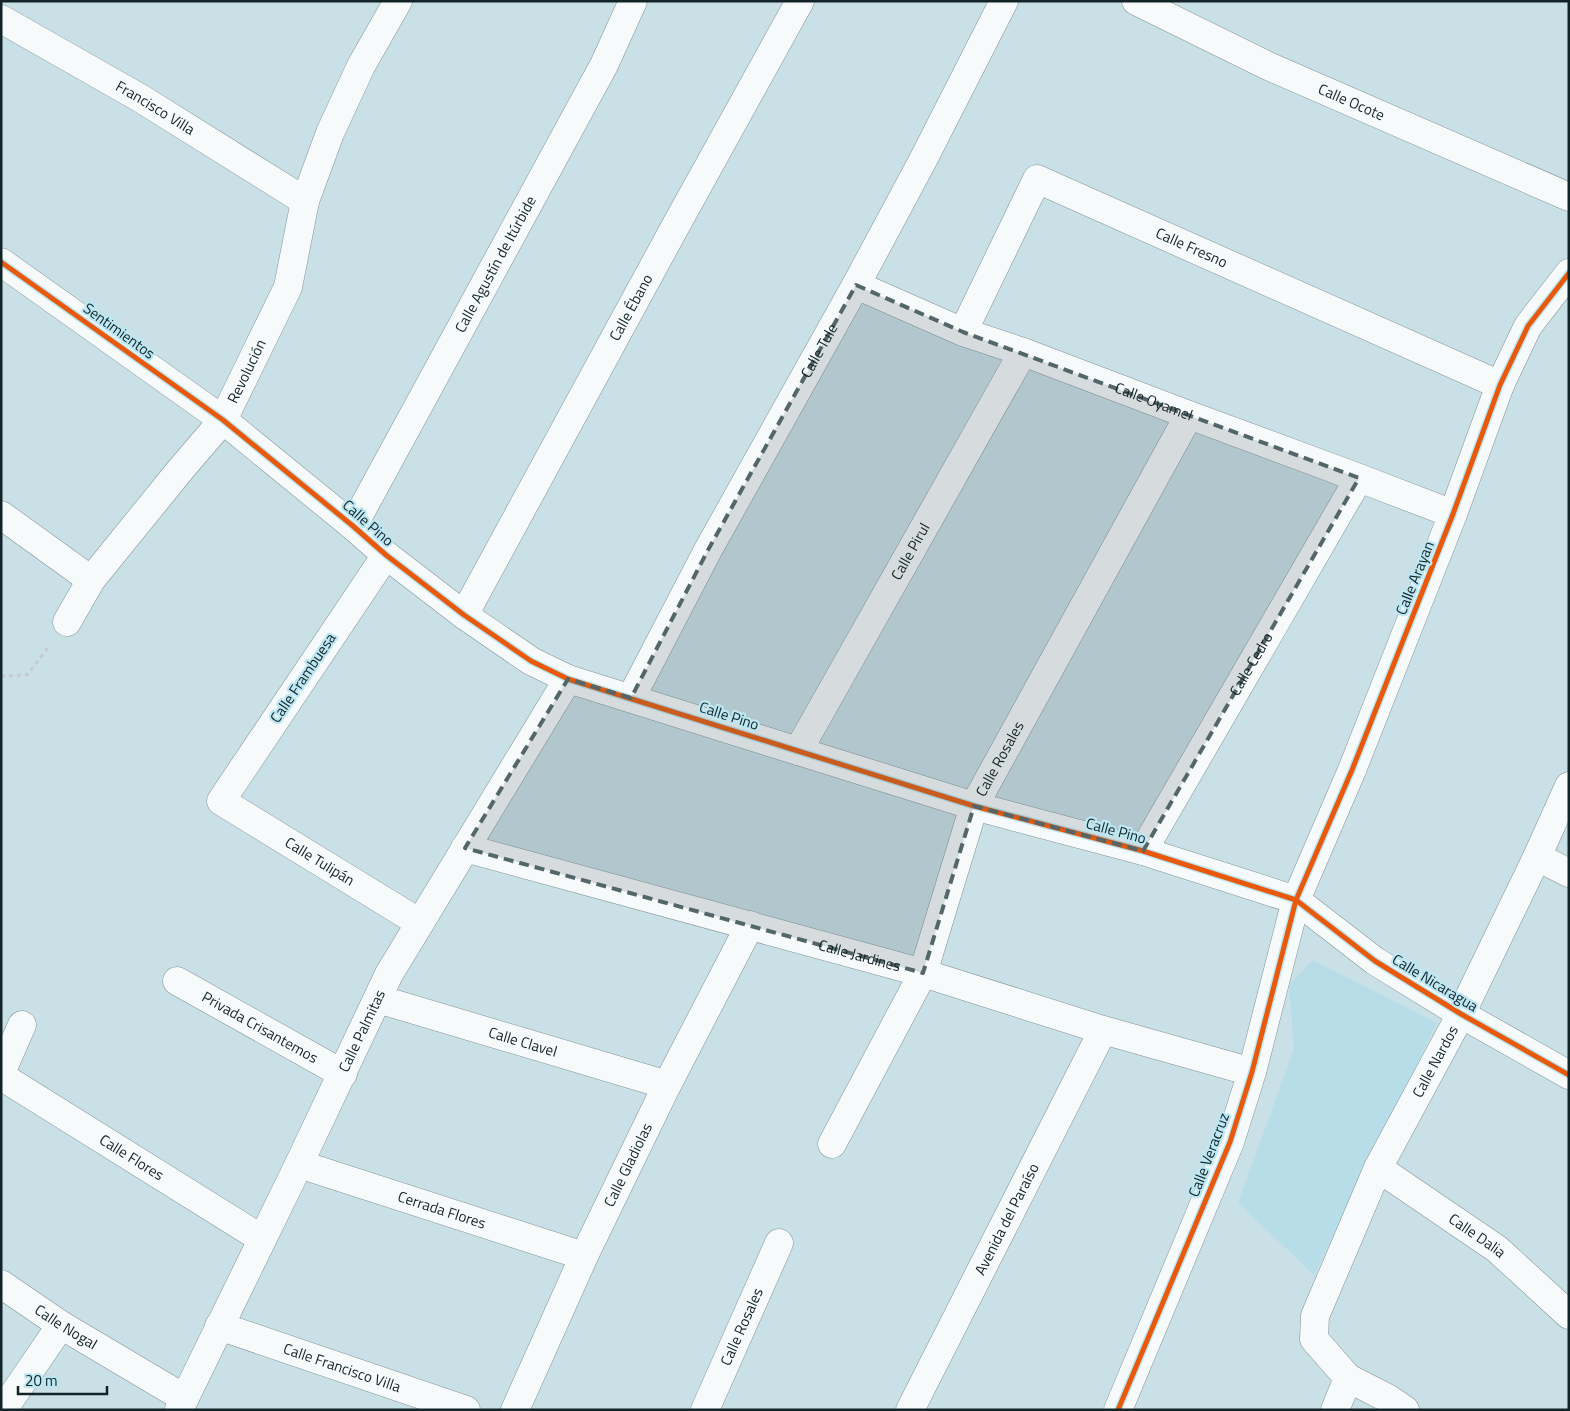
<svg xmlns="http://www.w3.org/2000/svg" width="1570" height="1411" font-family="'Titillium Web',sans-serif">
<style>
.built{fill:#b7dee8}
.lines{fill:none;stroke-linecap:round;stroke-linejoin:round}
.minor-casing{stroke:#829397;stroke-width:29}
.path{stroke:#c6ccce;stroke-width:3;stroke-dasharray:4 4;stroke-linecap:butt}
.minor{stroke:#f7fafb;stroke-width:28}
.cycleway-casing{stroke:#bde7f2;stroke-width:8}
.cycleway{stroke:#e8590c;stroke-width:5}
.marked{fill:#53666a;fill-opacity:0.2;stroke:#53666a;stroke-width:4;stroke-dasharray:10 6;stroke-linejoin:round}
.labels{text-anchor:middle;stroke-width:4.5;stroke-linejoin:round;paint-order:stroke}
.street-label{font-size:15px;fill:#132428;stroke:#bde7f2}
</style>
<rect width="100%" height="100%" fill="#c9e0e6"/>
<!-- built -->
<path class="built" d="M 1313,960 L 1437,1023 L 1314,1275 L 1238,1203 L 1294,1049 L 1289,985 Z"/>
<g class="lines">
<defs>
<g id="minor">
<path id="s1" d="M 1136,1 L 1266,65 L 1569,197"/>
<path id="s2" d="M 1,19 L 140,98 L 305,201"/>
<path d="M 1,262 L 223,420 L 353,526 L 386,555 L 464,615 L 531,661 L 568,679 L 798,751 L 974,806 L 1143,851 L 1296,900 L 1375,961 L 1461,1014 L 1569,1075"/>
<path id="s3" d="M 856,285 L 963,332 L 1023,352 L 1189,415 L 1359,478 L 1453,514"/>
<path id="s4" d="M 963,332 L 1037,179 L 1500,385"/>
<path d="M 1,515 L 91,580"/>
<path id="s5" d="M 353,526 L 604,65 L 633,1"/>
<path id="s6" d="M 386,555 L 221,801 L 420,923"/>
<path id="s7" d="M 464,615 L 675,227 L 800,1"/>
<path id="s8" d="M 67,622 L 91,580 L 181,469 L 223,420 L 288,287 L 305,201 L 330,133 L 361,66 L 398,1"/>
<path id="s9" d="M 631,698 L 708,550 L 856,285 L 923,160 L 1004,1"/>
<path id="s10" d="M 798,751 L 1023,352"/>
<path id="s11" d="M 465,848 L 923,973 L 1103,1030 L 1252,1072"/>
<path id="s12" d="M 1143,851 L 1359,478"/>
<path d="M 1537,857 L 1569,873"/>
<path id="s13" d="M 177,981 L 343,1074"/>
<path id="s14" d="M 378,999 L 667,1085"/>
<path d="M 1,1073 L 22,1025"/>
<path id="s15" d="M 1,1076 L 262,1239"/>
<path id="s16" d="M 832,1144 L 923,973 L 974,806 L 1189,415"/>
<path id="s17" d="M 299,1164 L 584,1256"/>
<path id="s18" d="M 1378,1168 L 1497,1249 L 1569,1315"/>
<path id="s19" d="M 1,1284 L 61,1325 L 184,1398"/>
<path id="s20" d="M 219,1326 L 466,1410"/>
<path d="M 3,1410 L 61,1325"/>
<path id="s21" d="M 179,1410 L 299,1164 L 389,974 L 568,679"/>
<path id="s22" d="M 515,1410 L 584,1256 L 667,1085 L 750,925"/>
<path id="s23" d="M 705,1410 L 779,1243"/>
<path id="s24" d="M 910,1410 L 1103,1030"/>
<path d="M 1118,1410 L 1230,1142 L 1252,1072 L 1296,900 L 1352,770 L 1453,514 L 1500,385 L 1528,326 L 1569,273"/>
<path d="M 1335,1410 L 1348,1378"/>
<path id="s25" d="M 1405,1410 L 1389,1399 L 1348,1378 L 1314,1339 L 1315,1316 L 1378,1168 L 1461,1014 L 1537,857 L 1569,786"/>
</g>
</defs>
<!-- minor casing -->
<use href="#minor" class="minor-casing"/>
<!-- path -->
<path class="path" d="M 1,676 L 27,675 L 50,645"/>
<!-- minor -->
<use href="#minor" class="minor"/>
<defs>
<g id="cycleway">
<path d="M 1,262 L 223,420 L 353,526 L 386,555 L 464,615 L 531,661 L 568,679 L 798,751 L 974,806 L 1143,851 L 1296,900 L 1375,961 L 1461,1014 L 1569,1075"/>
<path d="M 1118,1410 L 1230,1142 L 1252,1072 L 1296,900 L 1352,770 L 1453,514 L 1500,385 L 1528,326 L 1569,273"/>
</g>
</defs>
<!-- cycleway casing -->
<use href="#cycleway" class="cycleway-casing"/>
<!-- cycleway -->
<use href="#cycleway" class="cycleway"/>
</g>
<!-- marked area -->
<path class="marked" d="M 856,285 L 963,332 L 1359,478 L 1143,851 L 974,806 L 923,973 L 465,848 L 568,679 L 631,698 L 708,550 Z"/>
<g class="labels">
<!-- street labels -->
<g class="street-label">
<text dy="5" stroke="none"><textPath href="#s1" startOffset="238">Calle Ocote</textPath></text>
<text dy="5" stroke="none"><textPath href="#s2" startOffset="178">Francisco Villa</textPath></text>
<text dy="5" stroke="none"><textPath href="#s4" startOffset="339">Calle Fresno</textPath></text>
<text dy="5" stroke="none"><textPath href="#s5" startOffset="298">Calle Agustín de Itúrbide</textPath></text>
<text dy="5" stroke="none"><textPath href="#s7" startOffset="350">Calle Ébano</textPath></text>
<text transform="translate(119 331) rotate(36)" y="5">Sentimientos</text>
<text dy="5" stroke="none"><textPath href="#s9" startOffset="395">Calle Tule</textPath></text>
<text dy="5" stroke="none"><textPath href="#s8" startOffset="310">Revolución</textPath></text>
<text dy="5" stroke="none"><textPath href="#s3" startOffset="320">Calle Oyamel</textPath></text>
<text transform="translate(368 523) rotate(41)" y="5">Calle Pino</text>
<text dy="5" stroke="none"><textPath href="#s10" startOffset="229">Calle Pirul</textPath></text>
<text transform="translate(1415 578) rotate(-68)" y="5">Calle Arayan</text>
<text dy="5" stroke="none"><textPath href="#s12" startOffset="216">Calle Cedro</textPath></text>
<text transform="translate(303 678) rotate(-56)" y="5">Calle Frambuesa</text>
<text transform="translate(729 716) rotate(18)" y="5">Calle Pino</text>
<text dy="5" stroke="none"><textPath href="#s16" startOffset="422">Calle Rosales</textPath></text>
<text transform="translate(1116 831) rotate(15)" y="5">Calle Pino</text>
<text dy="5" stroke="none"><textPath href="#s6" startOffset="412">Calle Tulipán</textPath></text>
<text dy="5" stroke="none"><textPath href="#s11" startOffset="409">Calle Jardines</textPath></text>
<text transform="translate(1435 983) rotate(31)" y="5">Calle Nicaragua</text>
<text dy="5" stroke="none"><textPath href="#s13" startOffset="95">Privada Crisantemos</textPath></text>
<text dy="5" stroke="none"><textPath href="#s21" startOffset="421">Calle Palmitas</textPath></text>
<text dy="5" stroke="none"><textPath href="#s14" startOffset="151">Calle Clavel</textPath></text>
<text dy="5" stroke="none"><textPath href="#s25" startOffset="422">Calle Nardos</textPath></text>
<text transform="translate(1209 1155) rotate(-69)" y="5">Calle Veracruz</text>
<text dy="5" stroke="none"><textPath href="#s15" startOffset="154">Calle Flores</textPath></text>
<text dy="5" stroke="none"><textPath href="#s22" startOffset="270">Calle Gladiolas</textPath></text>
<text dy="5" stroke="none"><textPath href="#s17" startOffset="150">Cerrada Flores</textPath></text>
<text dy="5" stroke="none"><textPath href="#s24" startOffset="214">Avenida del Paraíso</textPath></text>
<text dy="5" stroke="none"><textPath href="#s18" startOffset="120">Calle Dalia</textPath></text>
<text dy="5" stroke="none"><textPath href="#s23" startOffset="91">Calle Rosales</textPath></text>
<text dy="5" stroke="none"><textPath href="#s19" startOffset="78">Calle Nogal</textPath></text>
<text dy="5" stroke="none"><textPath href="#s20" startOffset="130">Calle Francisco Villa</textPath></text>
</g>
</g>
<!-- border -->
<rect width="1570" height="1411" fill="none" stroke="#132428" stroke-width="5"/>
<!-- scale -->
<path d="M18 1386v8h89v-8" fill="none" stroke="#132428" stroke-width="2.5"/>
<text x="25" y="1386" font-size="15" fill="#132428" stroke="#bde7f2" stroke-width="4" paint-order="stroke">20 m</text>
</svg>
